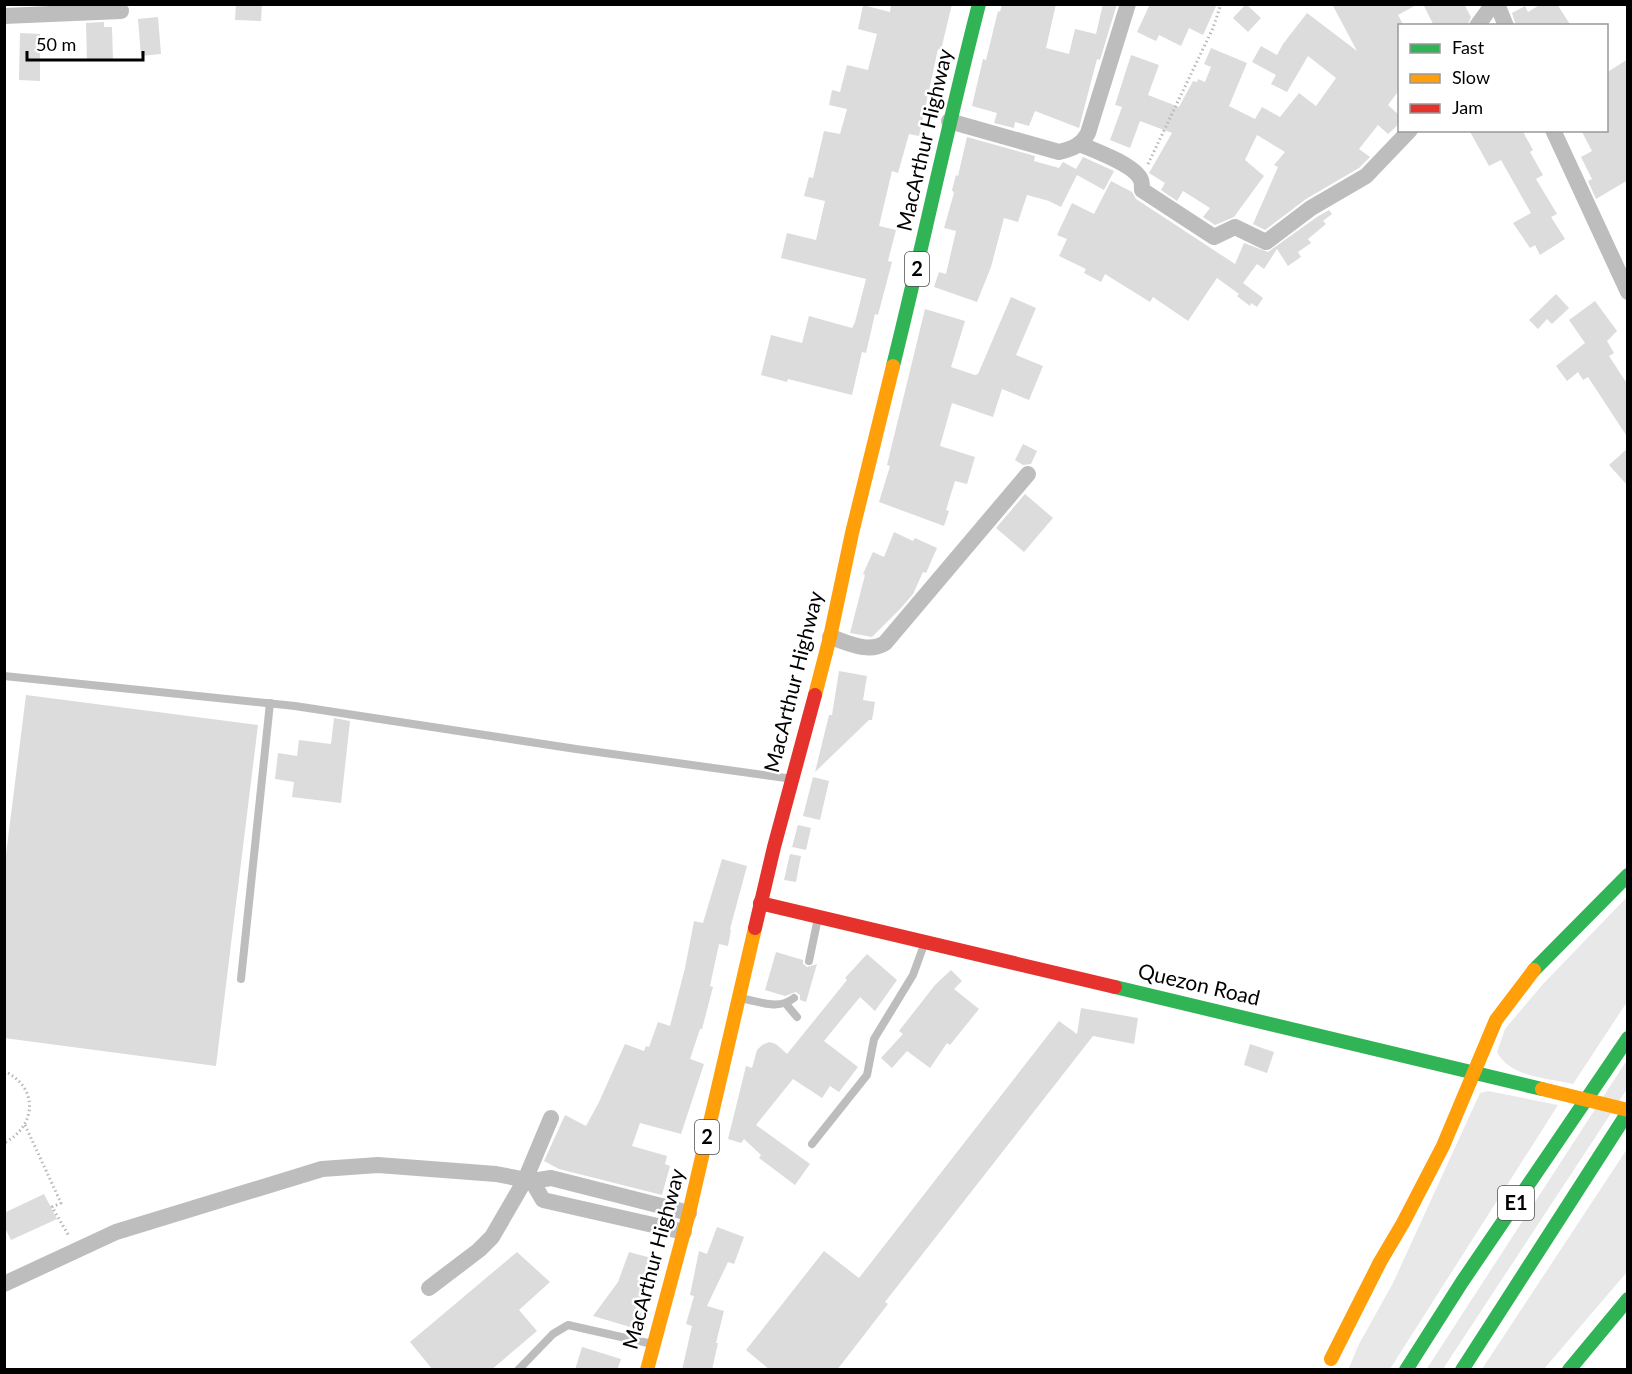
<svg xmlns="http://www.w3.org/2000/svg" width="1632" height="1374" font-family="Lato,sans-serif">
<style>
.green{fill:#e8e8e8}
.building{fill:#dcdcdc}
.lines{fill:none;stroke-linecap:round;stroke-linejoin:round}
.path{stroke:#b8b8b8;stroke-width:3;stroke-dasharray:1.5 3;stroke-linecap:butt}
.lane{stroke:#bdbdbd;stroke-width:8}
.street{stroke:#bdbdbd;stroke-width:16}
.fast{stroke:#30b455;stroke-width:14}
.slow{stroke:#ff9f0a;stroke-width:14}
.jam{stroke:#e5322d;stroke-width:14}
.slow-bridge{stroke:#ff9f0a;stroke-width:14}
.labels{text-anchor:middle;stroke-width:5;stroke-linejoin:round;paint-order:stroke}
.shield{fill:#fff;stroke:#4c4c4c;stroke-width:1.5}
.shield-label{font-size:20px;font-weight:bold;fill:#000}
.street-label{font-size:21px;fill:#000;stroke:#fff}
</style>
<rect width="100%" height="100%" fill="#fff"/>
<!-- green -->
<g class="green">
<path d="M 1627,897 L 1627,1002 L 1573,1084 C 1548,1078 1509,1077 1497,1052 L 1505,1029 L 1543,984 Z"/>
<path d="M 1627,1060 L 1627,1089 L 1443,1369 L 1426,1370 Z"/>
<path d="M 1488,1091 L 1558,1105 L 1390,1369 L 1348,1370 L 1359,1344 L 1393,1283 L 1480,1093 Z"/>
<path d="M 1627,1149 L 1627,1272 L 1544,1369 L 1482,1369 Z"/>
</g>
<!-- building -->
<g class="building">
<path d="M 236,4 L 262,4 L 261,21 L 235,20 Z"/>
<path d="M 891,4 L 952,4 L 941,50 L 938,49 L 919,136 L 909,134 L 898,173 L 892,171 L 879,226 L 896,230 L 888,261 L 892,262 L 878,315 L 875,314 L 866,353 L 862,352 L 852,395 L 788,379 L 787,382 L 761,375 L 771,335 L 802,343 L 809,316 L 852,328 L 855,322 L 866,279 L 781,258 L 787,233 L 816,240 L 825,201 L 804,196 L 809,177 L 813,178 L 824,131 L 840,134 L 847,109 L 829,105 L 832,90 L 840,92 L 847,65 L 868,70 L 877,34 L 858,29 L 863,5 L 890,12 Z"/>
<path d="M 1002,4 L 1056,4 L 1046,48 L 1069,54 L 1075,29 L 1096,34 L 1103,4 L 1117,4 L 1100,60 L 1097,59 L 1079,128 L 1035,111 L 1029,126 L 1015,122 L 1014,128 L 994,123 L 997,113 L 972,106 L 983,59 L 986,60 L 998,11 L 1000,12 Z"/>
<path d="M 1150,4 L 1217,4 L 1203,35 L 1189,28 L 1181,46 L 1159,35 L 1156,41 L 1137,32 Z"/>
<path d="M 1246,4 L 1261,18 L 1248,32 L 1233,18 Z"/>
<path d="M 1332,4 L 1418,4 L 1398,15 L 1404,26 L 1400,26 L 1400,89 L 1388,105 L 1400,116 L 1400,123 L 1388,134 L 1378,125 L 1359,149 L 1370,157 L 1359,168 L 1306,199 L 1265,230 L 1253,224 L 1278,167 L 1274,165 L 1285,152 L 1257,135 L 1245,160 L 1264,176 L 1234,217 L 1215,225 L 1203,217 L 1210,208 L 1183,191 L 1177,201 L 1161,190 L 1165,183 L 1149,173 L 1172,133 L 1140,121 L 1130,148 L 1110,140 L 1122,107 L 1115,105 L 1131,55 L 1159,65 L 1148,95 L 1179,107 L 1193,81 L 1197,82 L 1198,79 L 1205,82 L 1211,67 L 1204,64 L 1211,48 L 1247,63 L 1229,106 L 1255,119 L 1262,107 L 1280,117 L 1299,93 L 1316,106 L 1336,78 L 1308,56 L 1287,92 L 1271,84 L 1276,75 L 1252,62 L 1261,46 L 1277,55 L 1283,44 L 1307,13 L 1357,51 Z"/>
<path d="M 1423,4 L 1464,4 L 1471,17 L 1467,26 L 1434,26 Z"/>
<path d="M 1541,4 L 1557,4 L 1571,26 L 1516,26 L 1512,13 L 1525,6 L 1528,12 Z"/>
<path d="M 158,17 L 161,54 L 141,56 L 138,19 Z"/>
<path d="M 104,22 L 104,27 L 112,27 L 113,61 L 87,61 L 86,23 Z"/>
<path d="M 20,33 L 40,34 L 40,81 L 19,80 Z"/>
<path d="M 1628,59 L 1628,180 L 1596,199 L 1588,181 L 1592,179 L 1581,157 L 1592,151 L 1581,130 L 1606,130 L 1606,73 Z"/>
<path d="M 1469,130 L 1522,130 L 1533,150 L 1530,152 L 1543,175 L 1536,179 L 1557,214 L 1551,217 L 1565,239 L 1540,255 L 1535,245 L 1530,248 L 1513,223 L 1531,213 L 1501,160 L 1489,166 Z"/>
<path d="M 967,137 L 1035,156 L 1034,161 L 1059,168 L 1063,162 L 1076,169 L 1083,157 L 1114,171 L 1104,190 L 1077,175 L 1061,207 L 1049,201 L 1027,195 L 1018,222 L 1004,218 L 991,267 L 977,302 L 934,287 L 939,272 L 946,274 L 956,231 L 944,228 L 954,193 L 952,190 L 956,175 L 958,176 Z"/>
<path d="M 1111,181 L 1132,192 L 1136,199 L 1235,264 L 1244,243 L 1268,252 L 1317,217 L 1329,210 L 1332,214 L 1323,221 L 1326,224 L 1308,239 L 1311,243 L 1298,252 L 1301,257 L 1288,266 L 1277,249 L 1264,269 L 1257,264 L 1243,283 L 1263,298 L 1257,307 L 1251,303 L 1250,306 L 1237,296 L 1239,294 L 1217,278 L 1188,321 L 1153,297 L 1150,302 L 1105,274 L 1101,282 L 1084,273 L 1086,269 L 1059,256 L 1067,239 L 1057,235 L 1072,203 L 1094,214 Z"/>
<path d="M 1556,294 L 1569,308 L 1552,324 L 1547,319 L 1538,329 L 1529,320 Z"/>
<path d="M 1011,297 L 1036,308 L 1016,355 L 1043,366 L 1029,400 L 1002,389 L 993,417 L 952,403 L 940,446 L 975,457 L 967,484 L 955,481 L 946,510 L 949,511 L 944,526 L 879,502 L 890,466 L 887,465 L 925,309 L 965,321 L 951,367 L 975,375 L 978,374 Z"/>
<path d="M 1595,301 L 1617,331 L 1607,341 L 1614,353 L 1609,356 L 1628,385 L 1628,438 L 1588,377 L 1583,380 L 1578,372 L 1567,381 L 1556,366 L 1585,343 L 1569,320 Z"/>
<path d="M 1023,444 L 1037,451 L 1031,464 L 1023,465 L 1015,460 Z"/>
<path d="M 1628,448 L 1628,486 L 1609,465 Z"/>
<path d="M 1025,494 L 1053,518 L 1024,552 L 996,528 Z"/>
<path d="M 894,532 L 913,541 L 915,538 L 937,548 L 926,573 L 923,572 L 913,594 L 901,608 L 872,637 L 850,633 L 865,575 L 863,574 L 873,552 L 884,557 Z"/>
<path d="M 839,671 L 867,676 L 863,700 L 875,702 L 872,720 L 869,720 L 815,772 L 829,715 L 832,715 Z"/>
<path d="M 26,695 L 258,725 L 216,1066 L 4,1038 L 4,870 Z"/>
<path d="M 334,718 L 350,721 L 341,803 L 292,797 L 294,782 L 275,779 L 278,753 L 297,756 L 299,740 L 331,744 Z"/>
<path d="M 813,777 L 829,781 L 820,820 L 803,816 Z"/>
<path d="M 798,825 L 811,828 L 806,850 L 792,847 Z"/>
<path d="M 790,854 L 801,856 L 796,882 L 784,880 Z"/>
<path d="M 722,859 L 747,866 L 730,929 L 731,930 L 728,946 L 719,944 L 710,986 L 713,987 L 702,1029 L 700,1029 L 690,1059 L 704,1064 L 681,1134 L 640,1123 L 632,1146 L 667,1156 L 665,1164 L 670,1166 L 662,1195 L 559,1169 L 544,1161 L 565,1115 L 586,1126 L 599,1102 L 625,1044 L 644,1051 L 646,1046 L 649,1047 L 658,1022 L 670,1026 L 685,968 L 694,921 L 703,923 Z"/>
<path d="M 776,952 L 803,960 L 803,964 L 807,967 L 817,964 L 806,1002 L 800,1000 L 800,995 L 796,992 L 785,996 L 765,990 Z"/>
<path d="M 867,954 L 897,980 L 875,1011 L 860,997 L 824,1041 L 858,1067 L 839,1092 L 830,1086 L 822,1098 L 793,1079 L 756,1125 L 810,1164 L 795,1185 L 759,1158 L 761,1155 L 744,1139 L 741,1143 L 728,1139 L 746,1066 L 752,1068 L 757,1050 L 762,1045 L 769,1042 L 776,1044 L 787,1054 L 847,980 L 845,978 Z"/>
<path d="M 951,970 L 962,981 L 954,989 L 979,1009 L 950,1045 L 947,1043 L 930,1068 L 907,1051 L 892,1068 L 881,1058 L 903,1034 L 899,1031 L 935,985 Z"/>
<path d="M 1081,1008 L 1138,1018 L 1134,1044 L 1093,1036 L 885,1302 L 888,1304 L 837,1370 L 770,1370 L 746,1350 L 824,1251 L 859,1278 L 1059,1021 L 1077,1034 Z"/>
<path d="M 1250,1044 L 1274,1052 L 1267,1073 L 1244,1065 Z"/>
<path d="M 44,1194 L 57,1219 L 11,1240 L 4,1226 L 4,1213 Z"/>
<path d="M 717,1227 L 744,1237 L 734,1264 L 728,1262 L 707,1306 L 724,1311 L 716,1343 L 718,1343 L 712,1370 L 682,1370 L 692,1326 L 686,1324 L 694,1296 L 690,1295 L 699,1251 L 707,1254 Z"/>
<path d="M 517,1252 L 550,1282 L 519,1310 L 537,1331 L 491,1370 L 433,1370 L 410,1342 Z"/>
<path d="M 629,1252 L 655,1259 L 637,1329 L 593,1316 L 618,1282 Z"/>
<path d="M 582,1347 L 621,1359 L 617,1370 L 575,1370 Z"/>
</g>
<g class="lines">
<!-- path -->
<g class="path">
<path d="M 1148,164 L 1213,28 L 1221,4"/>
<path d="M 4,1071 C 39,1087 37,1126 4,1143"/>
<path d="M 25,1125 L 61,1203 L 52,1207 L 69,1236"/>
</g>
<!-- lane -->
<g class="lane">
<path d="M 4,676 L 295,706 L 576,749 L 786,778"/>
<path d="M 809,961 L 818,918"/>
<path d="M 241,979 L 270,703"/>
<path d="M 744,999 C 761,1002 779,1010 794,998"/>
<path d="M 786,1004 L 797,1017"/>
<path d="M 812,1144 L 867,1075 L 874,1039 L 913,975 L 925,942"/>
<path d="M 518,1370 L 553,1334 L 568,1325 L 648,1343"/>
</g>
<!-- street -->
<g class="street">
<path d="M 1497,4 L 1506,26"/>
<path d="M 4,16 L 121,11"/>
<path d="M 1477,26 L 1493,4"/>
<path d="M 949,121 L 1059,152 C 1072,149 1082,145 1088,133 L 1128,4"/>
<path d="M 1553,130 L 1628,292"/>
<path d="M 1079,144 C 1094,150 1135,165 1141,180 C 1142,183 1142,187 1142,190 L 1214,237 L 1235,227 L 1266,242 L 1311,208 L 1366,176 L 1410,130"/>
<path d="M 830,637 C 847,642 868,654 885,643 L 1028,474"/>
<path d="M 532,1181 L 543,1200 L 684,1232"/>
<path d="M 4,1284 L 116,1232 L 322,1169 L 378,1165 L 496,1174 L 532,1181 L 551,1178 L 689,1213"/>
<path d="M 429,1288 L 479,1250 L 492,1237 L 525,1180 L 551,1118"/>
</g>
<!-- fast -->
<g class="fast">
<path d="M 893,366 C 923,245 948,124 979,4"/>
<path d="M 1534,970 L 1628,875"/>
<path d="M 1115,987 L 1542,1089"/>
<path d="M 1406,1370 L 1462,1282 L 1628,1038"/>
<path d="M 1462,1370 L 1628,1112"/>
<path d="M 1569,1370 L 1628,1299"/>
</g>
<!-- slow -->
<g class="slow">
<path d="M 815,695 L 830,637 L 852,533 L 893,366"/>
<path d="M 1331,1359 L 1380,1262 L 1403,1223 L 1443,1146 L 1496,1020 L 1534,970"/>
<path d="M 647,1370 L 689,1213 L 755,928"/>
</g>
<!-- jam -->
<g class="jam">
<path d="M 760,903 L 1115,987"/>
<path d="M 755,928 L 774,847 L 815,695"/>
</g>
<!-- slow-bridge -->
<path class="slow-bridge" d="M 1542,1089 L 1628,1110"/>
</g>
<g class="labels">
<!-- shield labels -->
<g class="shield">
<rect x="905" y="252" width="24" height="34" rx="4.5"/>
<rect x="695" y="1120" width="24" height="34" rx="4.5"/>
<rect x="1498" y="1186" width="36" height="34" rx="4.5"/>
</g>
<g class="shield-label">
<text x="917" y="276">2</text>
<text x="707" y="1144">2</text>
<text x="1516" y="1210">E1</text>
</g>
<!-- street labels -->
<g class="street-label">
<text transform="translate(925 140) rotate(-77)" y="7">MacArthur Highway</text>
<text transform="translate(794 682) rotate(-76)" y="7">MacArthur Highway</text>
<text transform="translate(1199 985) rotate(13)" y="7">Quezon Road</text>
<text transform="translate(654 1259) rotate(-75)" y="7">MacArthur Highway</text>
</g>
</g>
<!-- border -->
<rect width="1632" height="1374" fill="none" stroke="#000000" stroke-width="12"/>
<!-- legend -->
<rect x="1398" y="24" width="210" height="108" fill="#ffffff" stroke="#999999" stroke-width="1.5"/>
<rect x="1410" y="44" width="30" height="9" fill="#30b455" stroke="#999999" stroke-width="1.5"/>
<text x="1452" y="54" font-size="18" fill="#000000">Fast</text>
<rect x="1410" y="74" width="30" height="9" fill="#ff9f0a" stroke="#999999" stroke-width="1.5"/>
<text x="1452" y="84" font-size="18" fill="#000000">Slow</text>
<rect x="1410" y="104" width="30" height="9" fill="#e5322d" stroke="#999999" stroke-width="1.5"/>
<text x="1452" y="114" font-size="18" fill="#000000">Jam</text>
<!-- scale -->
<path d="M27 51v9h116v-9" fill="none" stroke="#000000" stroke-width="3"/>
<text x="36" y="51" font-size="18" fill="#000000" stroke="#ffffff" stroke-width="4.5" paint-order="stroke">50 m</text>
</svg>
